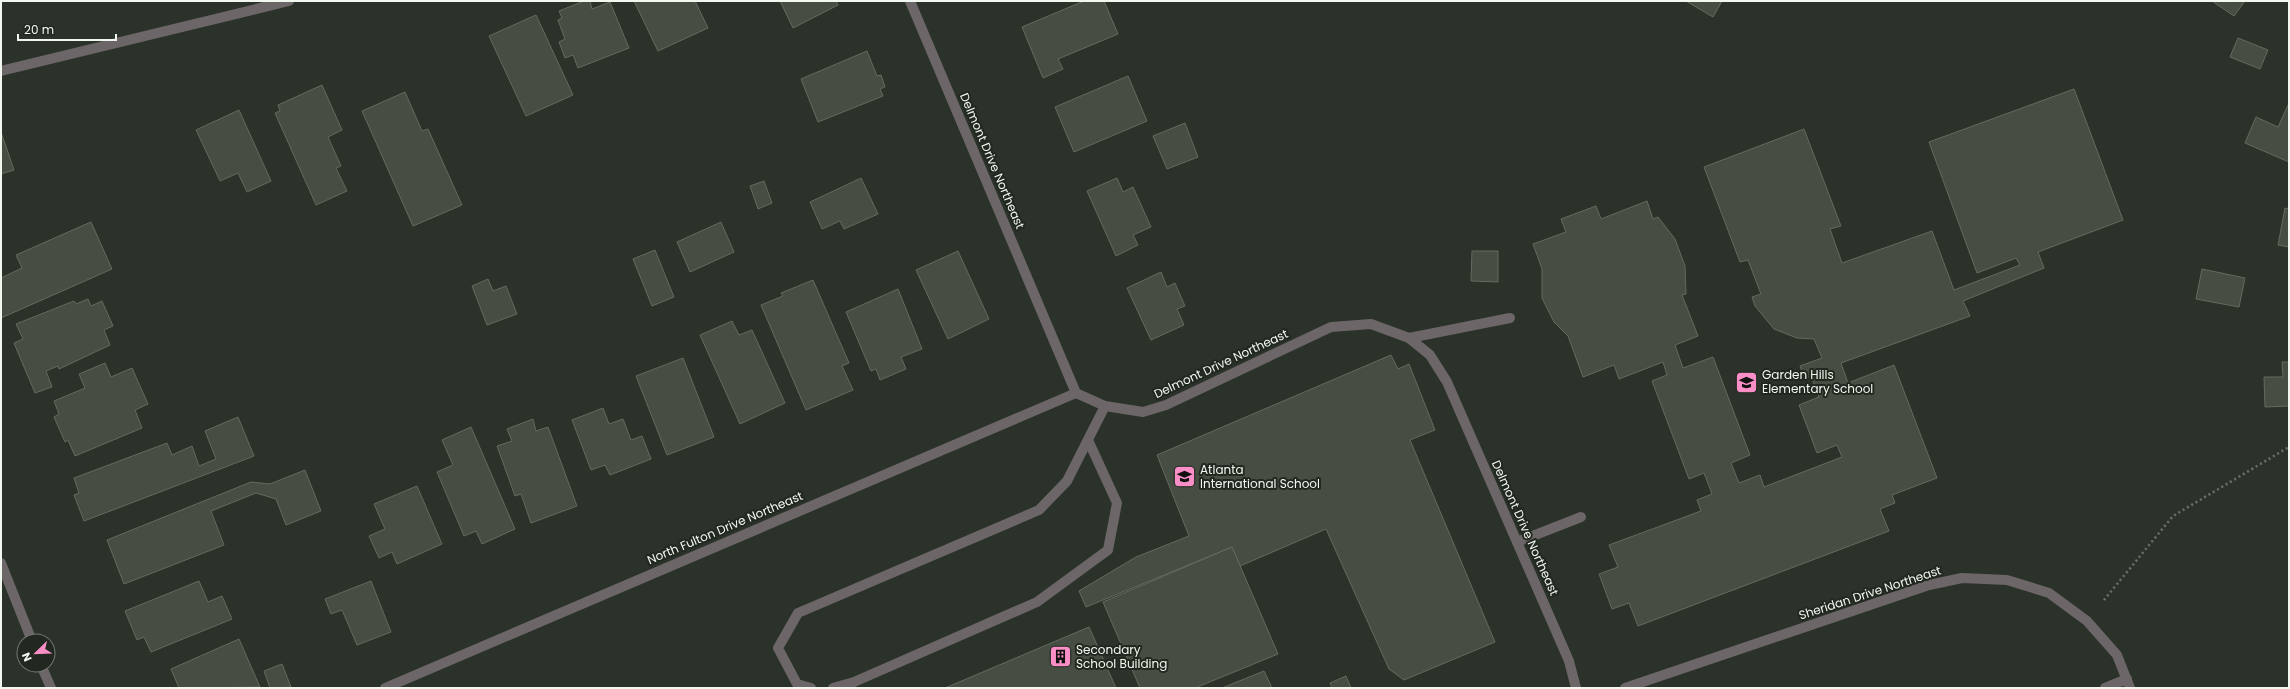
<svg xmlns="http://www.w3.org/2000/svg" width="2290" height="689" font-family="Poppins,sans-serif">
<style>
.building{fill:#464e43;stroke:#636b61}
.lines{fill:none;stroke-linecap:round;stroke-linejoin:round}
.path{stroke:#6c726a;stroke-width:2.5;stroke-dasharray:2 3;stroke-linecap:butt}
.service{stroke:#6c6669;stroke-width:10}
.minor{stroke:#6c6669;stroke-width:10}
.labels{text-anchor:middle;stroke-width:4;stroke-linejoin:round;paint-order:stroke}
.street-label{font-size:12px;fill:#f2f7f0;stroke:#21281f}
.poi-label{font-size:12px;fill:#f2f7f0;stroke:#21281f;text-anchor:start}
</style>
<rect width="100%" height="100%" fill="#2b3229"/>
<!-- building -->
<g class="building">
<path d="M 584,1 L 590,1 L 592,9 L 610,2 L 629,48 L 578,68 L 573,55 L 565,58 L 559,42 L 565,39 L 558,20 L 562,18 L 559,11 Z"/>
<path d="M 634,1 L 695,1 L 708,28 L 658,51 Z"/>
<path d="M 780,1 L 836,1 L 838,5 L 793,28 Z"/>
<path d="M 1084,1 L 1104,1 L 1118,34 L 1058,59 L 1063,69 L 1043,78 L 1022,27 Z"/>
<path d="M 1686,1 L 1722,1 L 1713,17 Z"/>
<path d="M 2212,1 L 2245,1 L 2234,16 Z"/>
<path d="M 536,15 L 573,95 L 526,116 L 489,36 Z"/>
<path d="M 2238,38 L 2268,50 L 2260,69 L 2230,57 Z"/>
<path d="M 867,51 L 877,76 L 881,75 L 885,87 L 880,89 L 883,96 L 818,122 L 801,79 Z"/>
<path d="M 1128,76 L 1147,121 L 1074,152 L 1055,107 Z"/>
<path d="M 322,85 L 342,130 L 328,137 L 341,166 L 336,168 L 347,191 L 316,205 L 275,113 L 280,111 L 278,105 Z"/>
<path d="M 2074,89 L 2123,220 L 2038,252 L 2044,268 L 1963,301 L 1970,316 L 1841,363 L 1848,383 L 1894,365 L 1937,478 L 1892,495 L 1895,503 L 1880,509 L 1889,531 L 1638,626 L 1629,603 L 1612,609 L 1599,574 L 1618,567 L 1609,545 L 1701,511 L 1697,500 L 1712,494 L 1704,473 L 1689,479 L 1652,381 L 1667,375 L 1663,362 L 1619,379 L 1614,365 L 1583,377 L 1568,336 L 1554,322 L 1542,298 L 1542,269 L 1533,244 L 1566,232 L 1561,219 L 1596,206 L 1601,219 L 1647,201 L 1653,219 L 1658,217 L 1675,239 L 1685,266 L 1686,294 L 1682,295 L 1698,336 L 1675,345 L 1683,368 L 1713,357 L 1750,455 L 1731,463 L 1739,483 L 1760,475 L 1764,487 L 1842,457 L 1837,445 L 1817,453 L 1799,405 L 1819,397 L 1811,376 L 1804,378 L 1800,366 L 1822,358 L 1814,339 L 1797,338 L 1774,329 L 1755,306 L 1752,297 L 1761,294 L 1748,260 L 1740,262 L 1704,167 L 1804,129 L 1841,226 L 1830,229 L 1842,263 L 1932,231 L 1954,290 L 2020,265 L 2016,258 L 1977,273 L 1929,142 Z"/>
<path d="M 405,92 L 422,131 L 428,129 L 462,205 L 413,226 L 362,111 Z"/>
<path d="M 2289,103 L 2289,162 L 2245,143 L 2256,117 L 2278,127 Z"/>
<path d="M 239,110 L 271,181 L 247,192 L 238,173 L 220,181 L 196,130 Z"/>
<path d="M 1185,123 L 1198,157 L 1167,169 L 1153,136 Z"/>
<path d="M 1,132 L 14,170 L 1,174 Z"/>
<path d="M 861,178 L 878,214 L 844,229 L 840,221 L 822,229 L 810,202 Z"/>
<path d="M 1117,178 L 1123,192 L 1133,187 L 1151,227 L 1133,235 L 1138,245 L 1116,256 L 1087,191 Z"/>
<path d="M 764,181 L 772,203 L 758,209 L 750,186 Z"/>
<path d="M 2285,208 L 2289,209 L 2289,247 L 2278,245 Z"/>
<path d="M 91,222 L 112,269 L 1,318 L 1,278 L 22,268 L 16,255 Z"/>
<path d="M 721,222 L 734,252 L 690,272 L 677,242 Z"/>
<path d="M 655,250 L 674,297 L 652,306 L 633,259 Z"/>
<path d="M 958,251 L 989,319 L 948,339 L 916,270 Z"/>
<path d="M 1472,251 L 1498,251 L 1498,282 L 1471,281 Z"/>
<path d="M 2202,269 L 2245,278 L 2239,307 L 2196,299 Z"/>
<path d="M 1161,272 L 1167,287 L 1175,283 L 1185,306 L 1177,309 L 1184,325 L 1151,340 L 1127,288 Z"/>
<path d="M 488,279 L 493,291 L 506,286 L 517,314 L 487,325 L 472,286 Z"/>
<path d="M 813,280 L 849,363 L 842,366 L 853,390 L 806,410 L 761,305 L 783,296 L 781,293 Z"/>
<path d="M 898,289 L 922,349 L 901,357 L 906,369 L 880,380 L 876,369 L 871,371 L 846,312 Z"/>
<path d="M 88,299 L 91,306 L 102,301 L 113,326 L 104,330 L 110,345 L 59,369 L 58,366 L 46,371 L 52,387 L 35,393 L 14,343 L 23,339 L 16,324 L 74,301 L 76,304 Z"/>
<path d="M 732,321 L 739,335 L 752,330 L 785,403 L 740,424 L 700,335 Z"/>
<path d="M 1391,355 L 1398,369 L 1409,364 L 1435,430 L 1410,440 L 1495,642 L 1404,680 L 1389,669 L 1326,529 L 1240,566 L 1232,547 L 1086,607 L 1079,591 L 1136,557 L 1189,536 L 1157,455 Z"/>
<path d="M 683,358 L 714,437 L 667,455 L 636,376 Z"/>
<path d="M 2282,362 L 2289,362 L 2289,406 L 2265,407 L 2264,377 L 2283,377 Z"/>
<path d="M 105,363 L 111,377 L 132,368 L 148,404 L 135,410 L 142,428 L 75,456 L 68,440 L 65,442 L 54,417 L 59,414 L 54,401 L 85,388 L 79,374 Z"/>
<path d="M 603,408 L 609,424 L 623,419 L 631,440 L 642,436 L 651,459 L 610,475 L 605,465 L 591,470 L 572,420 Z"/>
<path d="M 238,417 L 254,456 L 84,521 L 74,495 L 79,493 L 74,478 L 167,443 L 172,455 L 192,446 L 199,466 L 216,459 L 205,431 Z"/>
<path d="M 533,419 L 536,431 L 548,427 L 577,506 L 531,523 L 521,494 L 515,496 L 497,446 L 512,441 L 507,429 Z"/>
<path d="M 471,427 L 515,529 L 482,544 L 476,531 L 464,536 L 437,472 L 453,465 L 442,440 Z"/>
<path d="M 305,470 L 321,511 L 286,525 L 276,499 L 256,493 L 211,511 L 224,545 L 124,584 L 107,540 L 251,482 L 270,484 Z"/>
<path d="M 417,486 L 442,544 L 397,564 L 392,552 L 379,558 L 369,536 L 385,529 L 374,504 Z"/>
<path d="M 1232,547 L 1278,654 L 1195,688 L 1140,688 L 1103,602 Z"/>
<path d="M 199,581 L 208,602 L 222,596 L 232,619 L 151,652 L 144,637 L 137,640 L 125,611 Z"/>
<path d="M 371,581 L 391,632 L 357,645 L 342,610 L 331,614 L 325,599 Z"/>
<path d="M 1089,627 L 1116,688 L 945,688 Z"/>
<path d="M 239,639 L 260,687 L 179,688 L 171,669 Z"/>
<path d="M 282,664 L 291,687 L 270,688 L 264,671 Z"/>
<path d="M 1264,671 L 1272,688 L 1222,688 Z"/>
<path d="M 1346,676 L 1351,688 L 1332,688 L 1330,683 Z"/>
</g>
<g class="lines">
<!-- path -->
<path class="path" d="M 2104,600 L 2173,516 L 2289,447"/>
<!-- service -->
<g class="service">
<path d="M 1409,338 L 1510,318"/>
<path d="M 1517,542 L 1581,517"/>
<path d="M 811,688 L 797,684 L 778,648 L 798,613 L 1039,510 L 1067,481 L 1105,406"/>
<path d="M 833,688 L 854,682 L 1037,602 L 1108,550 L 1117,503 L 1088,440"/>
<path d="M 2105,688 L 2127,679"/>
</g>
<!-- minor -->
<g class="minor">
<path d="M 910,1 L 1076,393 L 1105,406 L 1143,412 L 1166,405 L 1331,327 L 1371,324 L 1409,338 L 1430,355 L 1447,382 L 1569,661 L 1576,688"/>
<path d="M 1,71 L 289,1"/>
<path d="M 1,563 L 32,641"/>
<path d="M 41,665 L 51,688"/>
<path d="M 385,688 L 1076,393"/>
<path d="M 1625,688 L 1929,585 L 1962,578 L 2007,580 L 2049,593 L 2087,621 L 2117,655 L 2130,688"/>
</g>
</g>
<!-- icons -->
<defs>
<symbol id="school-square" viewBox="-11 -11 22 22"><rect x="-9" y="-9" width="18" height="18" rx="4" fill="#fa8fc7" stroke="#21281f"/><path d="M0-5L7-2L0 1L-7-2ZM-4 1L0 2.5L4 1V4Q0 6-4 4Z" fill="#111"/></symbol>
<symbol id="building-square" viewBox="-11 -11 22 22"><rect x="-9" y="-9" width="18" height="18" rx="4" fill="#fa8fc7" stroke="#21281f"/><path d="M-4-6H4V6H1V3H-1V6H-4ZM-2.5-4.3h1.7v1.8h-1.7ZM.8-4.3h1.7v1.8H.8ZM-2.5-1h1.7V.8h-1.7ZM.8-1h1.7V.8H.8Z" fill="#111"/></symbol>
</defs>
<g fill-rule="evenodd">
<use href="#school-square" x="1734" y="370" width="25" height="25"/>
<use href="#school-square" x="1172" y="464" width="25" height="25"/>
<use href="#building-square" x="1048" y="644" width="25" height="25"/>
</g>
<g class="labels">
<!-- street labels -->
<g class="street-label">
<text transform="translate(992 161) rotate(67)" y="4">Delmont Drive Northeast</text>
<text transform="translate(1221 364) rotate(-25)" y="4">Delmont Drive Northeast</text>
<text transform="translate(725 528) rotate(-23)" y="4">North Fulton Drive Northeast</text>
<text transform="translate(1525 528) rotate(66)" y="4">Delmont Drive Northeast</text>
<text transform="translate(1870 593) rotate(-18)" y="4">Sheridan Drive Northeast</text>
</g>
<!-- poi labels -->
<g class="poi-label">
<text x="1762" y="379">Garden Hills<tspan x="1762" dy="14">Elementary School</tspan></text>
<text x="1200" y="474">Atlanta<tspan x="1200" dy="14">International School</tspan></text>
<text x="1076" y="654">Secondary<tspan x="1076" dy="14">School Building</tspan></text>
</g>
</g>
<!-- border -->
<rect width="2290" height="689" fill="none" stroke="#f2f7f0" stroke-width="4"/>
<!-- north arrow -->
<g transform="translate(36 653) rotate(247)"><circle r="19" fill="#21281f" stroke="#757b73"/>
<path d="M0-3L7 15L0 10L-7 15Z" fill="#fa8fc7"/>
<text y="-6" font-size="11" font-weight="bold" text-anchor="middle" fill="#f2f7f0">N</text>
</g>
<!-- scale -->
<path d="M18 34v6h98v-6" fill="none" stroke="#f2f7f0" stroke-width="2"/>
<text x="24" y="34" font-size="12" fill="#f2f7f0" stroke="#21281f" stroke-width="3" paint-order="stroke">20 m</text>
</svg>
